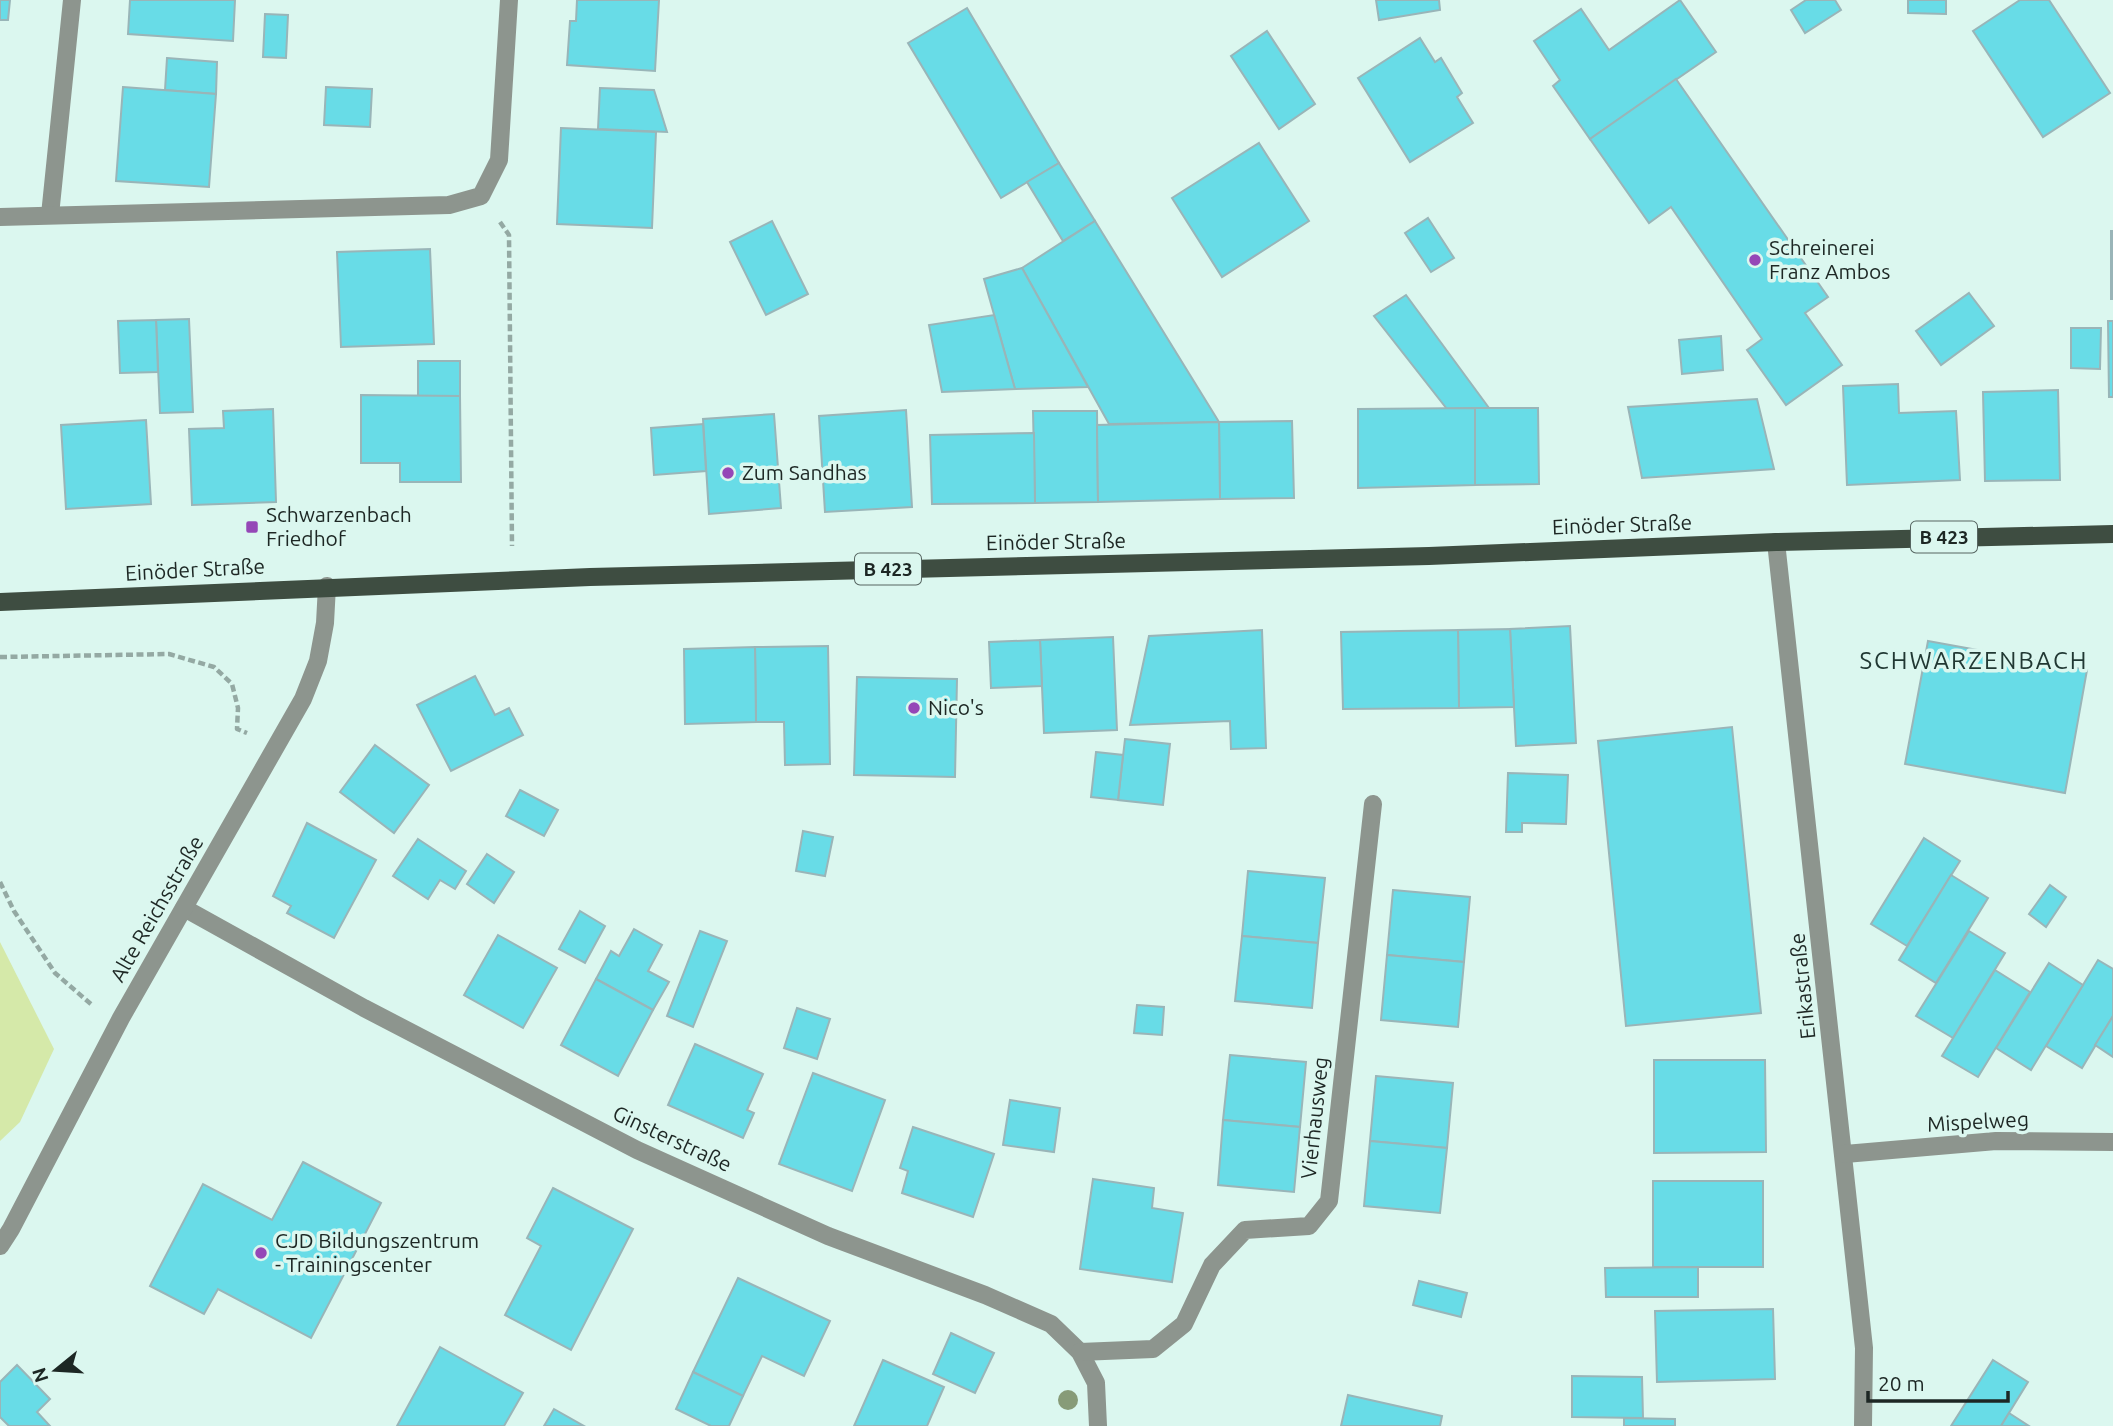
<svg xmlns="http://www.w3.org/2000/svg" width="2113" height="1426" font-family="Ubuntu,sans-serif">
<style>
.green{fill:#d5e9a9}
.building{fill:#68dce7;stroke:#99b5b8;stroke-width:2}
.lines{fill:none;stroke-linecap:round;stroke-linejoin:round}
.path{stroke:#94a9a3;stroke-width:4.5;stroke-dasharray:7 3.5;stroke-linecap:butt}
.street{stroke:#8d958e;stroke-width:18}
.primary{stroke:#3e4d41;stroke-width:18}
.tree{fill:#879b78}
.poi-dot{fill:#9547b7;stroke:#dbf7ef;stroke-width:2.5}
.labels{text-anchor:middle;stroke-width:7;stroke-linejoin:round;paint-order:stroke}
.shield{fill:#dbf7ef;stroke:#566561;stroke-width:2}
.shield-label{font-size:19px;font-weight:bold;fill:#1d2724}
.poi-label{font-size:21px;fill:#1d2724;stroke:#dbf7ef;text-anchor:start}
.street-label{font-size:21px;fill:#1d2724;stroke:#dbf7ef}
.quarter-label{font-size:24px;letter-spacing:2px;fill:#213833;stroke:#dbf7ef}
</style>
<rect width="100%" height="100%" fill="#dbf7ef"/>
<!-- green -->
<path class="green" d="M 0,942 L 54,1049 L 20,1122 L 0,1141 Z"/>
<!-- building -->
<g class="building">
<path d="M 0,0 L 10,0 L 8,20 L 0,20 Z"/>
<path d="M 130,0 L 235,0 L 233,41 L 128,34 Z"/>
<path d="M 577,0 L 659,0 L 655,71 L 567,65 L 570,21 L 576,21 Z"/>
<path d="M 1376,0 L 1439,0 L 1440,10 L 1379,20 Z"/>
<path d="M 1680,0 L 1716,52 L 1590,139 L 1553,86 L 1560,80 L 1534,41 L 1581,9 L 1609,50 Z"/>
<path d="M 1806,0 L 1835,0 L 1841,10 L 1805,33 L 1791,10 Z"/>
<path d="M 1908,0 L 1946,0 L 1946,14 L 1908,13 Z"/>
<path d="M 2020,0 L 2049,0 L 2110,93 L 2043,137 L 1973,31 Z"/>
<path d="M 967,8 L 1059,163 L 1001,198 L 908,43 Z"/>
<path d="M 265,14 L 288,15 L 286,58 L 263,57 Z"/>
<path d="M 1267,31 L 1315,104 L 1279,129 L 1231,56 Z"/>
<path d="M 1420,38 L 1435,62 L 1441,58 L 1462,93 L 1457,97 L 1473,123 L 1410,162 L 1358,78 Z"/>
<path d="M 167,58 L 217,62 L 216,94 L 165,90 Z"/>
<path d="M 1676,79 L 1828,297 L 1805,313 L 1842,365 L 1786,405 L 1747,350 L 1762,339 L 1671,207 L 1649,223 L 1590,139 Z"/>
<path d="M 123,87 L 216,94 L 209,187 L 116,181 Z"/>
<path d="M 326,87 L 372,89 L 370,127 L 324,125 Z"/>
<path d="M 600,88 L 654,90 L 667,132 L 598,129 Z"/>
<path d="M 561,128 L 656,132 L 652,228 L 557,224 Z"/>
<path d="M 1259,143 L 1309,221 L 1222,277 L 1172,198 Z"/>
<path d="M 1059,163 L 1095,221 L 1063,241 L 1027,182 Z"/>
<path d="M 1428,218 L 1454,258 L 1431,272 L 1405,233 Z"/>
<path d="M 772,221 L 808,294 L 766,315 L 730,242 Z"/>
<path d="M 1095,221 L 1219,422 L 1109,424 L 1022,268 Z"/>
<rect x="2111" y="231" width="2" height="68"/>
<path d="M 430,249 L 434,344 L 341,347 L 337,252 Z"/>
<path d="M 1022,268 L 1088,387 L 1015,389 L 984,279 Z"/>
<path d="M 1969,293 L 1994,326 L 1941,365 L 1916,331 Z"/>
<path d="M 1406,295 L 1489,408 L 1447,409 L 1374,316 Z"/>
<path d="M 994,315 L 1015,389 L 942,392 L 929,325 Z"/>
<path d="M 189,319 L 193,412 L 160,413 L 156,320 Z"/>
<path d="M 156,320 L 158,372 L 120,373 L 118,321 Z"/>
<path d="M 2108,321 L 2113,321 L 2113,397 L 2109,397 Z"/>
<path d="M 2071,328 L 2101,328 L 2100,369 L 2071,368 Z"/>
<path d="M 1721,336 L 1723,370 L 1682,374 L 1679,340 Z"/>
<rect x="418" y="361" width="42" height="35"/>
<path d="M 1898,384 L 1899,413 L 1956,411 L 1960,480 L 1847,485 L 1843,386 Z"/>
<path d="M 2058,390 L 2060,480 L 1985,481 L 1983,392 Z"/>
<path d="M 361,395 L 460,396 L 461,482 L 400,482 L 400,463 L 361,463 Z"/>
<path d="M 1757,399 L 1774,469 L 1642,478 L 1628,407 Z"/>
<path d="M 1475,408 L 1475,485 L 1358,488 L 1358,409 Z"/>
<path d="M 1475,408 L 1538,408 L 1539,484 L 1475,485 Z"/>
<path d="M 273,409 L 276,502 L 192,505 L 189,429 L 224,428 L 223,411 Z"/>
<path d="M 906,410 L 912,507 L 825,512 L 819,416 Z"/>
<path d="M 1033,411 L 1097,411 L 1098,502 L 1035,503 Z"/>
<path d="M 774,414 L 781,508 L 709,514 L 703,419 Z"/>
<path d="M 146,420 L 151,504 L 66,509 L 61,425 Z"/>
<path d="M 1292,421 L 1294,498 L 1220,499 L 1219,422 Z"/>
<path d="M 1219,422 L 1220,499 L 1098,502 L 1097,425 Z"/>
<path d="M 703,424 L 706,471 L 654,475 L 651,428 Z"/>
<path d="M 1034,433 L 1035,503 L 932,504 L 930,435 Z"/>
<path d="M 1570,626 L 1576,743 L 1516,746 L 1510,629 Z"/>
<path d="M 1510,629 L 1514,707 L 1459,708 L 1458,630 Z"/>
<path d="M 1262,630 L 1266,748 L 1231,749 L 1230,721 L 1130,725 L 1149,636 Z"/>
<path d="M 1458,630 L 1459,708 L 1343,709 L 1341,632 Z"/>
<path d="M 1113,637 L 1117,730 L 1044,733 L 1040,640 Z"/>
<path d="M 1040,640 L 1042,686 L 991,688 L 989,642 Z"/>
<path d="M 1928,641 L 2087,670 L 2065,793 L 1905,764 Z"/>
<path d="M 828,646 L 830,764 L 785,765 L 784,722 L 756,722 L 755,647 Z"/>
<path d="M 755,647 L 756,722 L 685,724 L 684,649 Z"/>
<path d="M 475,676 L 495,715 L 509,708 L 523,735 L 451,771 L 417,705 Z"/>
<path d="M 857,677 L 957,679 L 955,777 L 854,775 Z"/>
<path d="M 1732,727 L 1761,1013 L 1626,1026 L 1598,741 Z"/>
<path d="M 1125,739 L 1170,744 L 1163,805 L 1118,800 Z"/>
<path d="M 375,745 L 429,785 L 394,833 L 340,792 Z"/>
<path d="M 1096,752 L 1123,755 L 1118,800 L 1091,797 Z"/>
<path d="M 1508,773 L 1568,775 L 1566,824 L 1522,823 L 1522,832 L 1506,832 Z"/>
<path d="M 520,790 L 558,810 L 544,836 L 506,816 Z"/>
<path d="M 307,823 L 376,860 L 334,938 L 287,913 L 291,906 L 273,896 Z"/>
<path d="M 803,831 L 833,837 L 825,876 L 796,871 Z"/>
<path d="M 1924,838 L 1960,861 L 1907,946 L 1871,924 Z"/>
<path d="M 418,839 L 466,871 L 455,889 L 440,880 L 428,899 L 393,876 Z"/>
<path d="M 487,854 L 514,872 L 494,903 L 467,884 Z"/>
<path d="M 1248,871 L 1325,878 L 1318,943 L 1242,936 Z"/>
<path d="M 1951,875 L 1988,898 L 1936,983 L 1899,960 Z"/>
<path d="M 2050,885 L 2066,897 L 2046,927 L 2029,914 Z"/>
<path d="M 1393,890 L 1470,897 L 1464,962 L 1387,955 Z"/>
<path d="M 580,911 L 605,926 L 585,963 L 559,949 Z"/>
<path d="M 634,929 L 662,945 L 648,971 L 669,982 L 653,1010 L 596,979 L 611,951 L 619,956 Z"/>
<path d="M 700,931 L 727,941 L 693,1027 L 667,1016 Z"/>
<path d="M 1969,931 L 2005,953 L 1953,1038 L 1916,1016 Z"/>
<path d="M 498,935 L 557,968 L 523,1028 L 464,995 Z"/>
<path d="M 1242,936 L 1318,943 L 1312,1008 L 1235,1001 Z"/>
<path d="M 1387,955 L 1464,962 L 1458,1027 L 1381,1020 Z"/>
<path d="M 2098,960 L 2113,969 L 2113,1016 L 2082,1068 L 2046,1046 Z"/>
<path d="M 2049,963 L 2083,985 L 2031,1070 L 1996,1048 Z"/>
<path d="M 1995,970 L 2030,992 L 1978,1077 L 1942,1056 Z"/>
<path d="M 596,979 L 653,1010 L 618,1076 L 561,1045 Z"/>
<path d="M 1137,1005 L 1164,1007 L 1162,1035 L 1134,1033 Z"/>
<path d="M 797,1008 L 830,1019 L 817,1059 L 784,1048 Z"/>
<path d="M 2113,1016 L 2113,1057 L 2095,1045 Z"/>
<path d="M 695,1044 L 763,1074 L 747,1110 L 754,1113 L 743,1138 L 668,1105 Z"/>
<path d="M 1230,1055 L 1306,1062 L 1300,1127 L 1223,1120 Z"/>
<path d="M 1654,1060 L 1765,1060 L 1766,1152 L 1654,1153 Z"/>
<path d="M 813,1073 L 885,1100 L 852,1191 L 779,1164 Z"/>
<path d="M 1376,1076 L 1453,1083 L 1447,1148 L 1370,1141 Z"/>
<path d="M 1010,1100 L 1060,1108 L 1054,1152 L 1003,1145 Z"/>
<path d="M 1223,1120 L 1300,1127 L 1294,1192 L 1218,1185 Z"/>
<path d="M 913,1127 L 994,1154 L 973,1217 L 902,1193 L 908,1171 L 900,1168 Z"/>
<path d="M 1370,1141 L 1447,1148 L 1440,1213 L 1364,1206 Z"/>
<path d="M 303,1162 L 381,1203 L 311,1338 L 218,1289 L 204,1314 L 150,1286 L 203,1184 L 272,1220 Z"/>
<path d="M 1093,1179 L 1154,1188 L 1152,1208 L 1183,1213 L 1172,1282 L 1080,1269 Z"/>
<rect x="1653" y="1181" width="110" height="86"/>
<path d="M 553,1188 L 633,1229 L 571,1350 L 505,1315 L 541,1246 L 527,1238 Z"/>
<path d="M 1698,1267 L 1698,1297 L 1606,1297 L 1605,1268 Z"/>
<path d="M 738,1278 L 830,1321 L 804,1376 L 762,1356 L 743,1396 L 693,1372 Z"/>
<path d="M 1419,1281 L 1467,1293 L 1461,1317 L 1413,1305 Z"/>
<path d="M 1773,1309 L 1775,1379 L 1657,1382 L 1655,1311 Z"/>
<path d="M 951,1333 L 994,1353 L 975,1393 L 933,1374 Z"/>
<path d="M 440,1347 L 523,1393 L 504,1426 L 397,1426 Z"/>
<path d="M 883,1360 L 944,1387 L 927,1426 L 854,1426 Z"/>
<path d="M 1993,1360 L 2028,1382 L 2001,1426 L 1951,1426 Z"/>
<path d="M 17,1365 L 50,1399 L 37,1412 L 50,1426 L 9,1426 L 0,1417 L 0,1382 Z"/>
<path d="M 693,1372 L 743,1396 L 729,1426 L 711,1426 L 676,1409 Z"/>
<path d="M 1572,1376 L 1642,1377 L 1643,1418 L 1572,1417 Z"/>
<path d="M 1348,1395 L 1442,1416 L 1440,1426 L 1341,1426 Z"/>
<path d="M 554,1409 L 584,1426 L 544,1426 Z"/>
<path d="M 2009,1413 L 2029,1426 L 2001,1426 Z"/>
<path d="M 1624,1418 L 1675,1419 L 1675,1426 L 1624,1426 Z"/>
</g>
<g class="lines">
<!-- path -->
<g class="path">
<path d="M 500,222 L 509,235 L 512,546"/>
<path d="M 0,657 L 169,654 L 214,667 L 232,684 L 238,708 L 237,729 L 247,733"/>
<path d="M 0,882 L 14,911 L 55,973 L 92,1005"/>
</g>
<!-- street -->
<g class="street">
<path d="M 50,215 L 72,0"/>
<path d="M 0,217 L 449,205 L 481,196 L 499,160 L 509,0"/>
<path d="M 1776,542 L 1864,1348 L 1863,1426"/>
<path d="M 184,908 L 364,1008 L 637,1150 L 828,1236 L 985,1295 L 1051,1324 L 1080,1352 L 1096,1383 L 1098,1426"/>
<path d="M 1845,1154 L 1996,1141 L 2113,1142"/>
<path d="M 0,1246 L 11,1229 L 121,1018 L 303,699 L 318,661 L 325,623 L 327,586"/>
<path d="M 1080,1352 L 1153,1349 L 1184,1324 L 1212,1265 L 1245,1230 L 1309,1226 L 1329,1201 L 1373,804"/>
</g>
<!-- primary -->
<path class="primary" d="M 0,602 L 590,577 L 1429,556 L 1776,542 L 2113,534"/>
</g>
<!-- trees -->
<circle class="tree" cx="1068" cy="1400" r="10"/>
<!-- markers -->
<g class="poi-dot">
<circle cx="1755" cy="260" r="7"/>
<circle cx="728" cy="473" r="7"/>
<rect x="245" y="520" width="14" height="14" rx="3.5"/>
<circle cx="914" cy="708" r="7"/>
<circle cx="261" cy="1253" r="7"/>
</g>
<g class="labels">
<!-- shield labels -->
<g class="shield">
<rect x="1911" y="521.5" width="66" height="31" rx="5"/>
<rect x="855" y="553.5" width="66" height="31" rx="5"/>
</g>
<g class="shield-label">
<text x="1944" y="544">B 423</text>
<text x="888" y="576">B 423</text>
</g>
<!-- poi labels -->
<g class="poi-label">
<text x="1769" y="255">Schreinerei<tspan x="1769" dy="24">Franz Ambos</tspan></text>
<text x="742" y="480">Zum Sandhas</text>
<text x="266" y="522">Schwarzenbach<tspan x="266" dy="24">Friedhof</tspan></text>
<text x="928" y="715">Nico's</text>
<text x="275" y="1248">CJD Bildungszentrum<tspan x="275" dy="24">- Trainingscenter</tspan></text>
</g>
<!-- street labels -->
<g class="street-label">
<text transform="translate(1622 525) rotate(-2)" y="7">Einöder Straße</text>
<text transform="translate(1056 542) rotate(-1)" y="7">Einöder Straße</text>
<text transform="translate(195 570) rotate(-3)" y="7">Einöder Straße</text>
<text transform="translate(157 909) rotate(-60)" y="7">Alte Reichsstraße</text>
<text transform="translate(1803 986) rotate(-96)" y="7">Erikastraße</text>
<text transform="translate(1315 1118) rotate(-84)" y="7">Vierhausweg</text>
<text transform="translate(1978 1122) rotate(-3)" y="7">Mispelweg</text>
<text transform="translate(672 1139) rotate(25)" y="7">Ginsterstraße</text>
</g>
<!-- quarter labels -->
<g class="quarter-label">
<text x="1974" y="669">SCHWARZENBACH</text>
</g>
</g>
<!-- north arrow -->
<g transform="translate(56 1370) rotate(252)" stroke="#dbf7ef" stroke-width="5" paint-order="stroke">
<path d="M0-5L12 26L0 18L-12 26Z" fill="#1d2724"/>
<text y="-10" font-size="19" font-weight="bold" text-anchor="middle" fill="#1d2724">N</text>
</g>
<!-- scale -->
<path d="M1868 1391v10h140v-10" fill="none" stroke="#1d2724" stroke-width="3.5"/>
<text x="1878" y="1391" font-size="21" fill="#1d2724" stroke="#dbf7ef" stroke-width="5" paint-order="stroke">20 m</text>
</svg>
